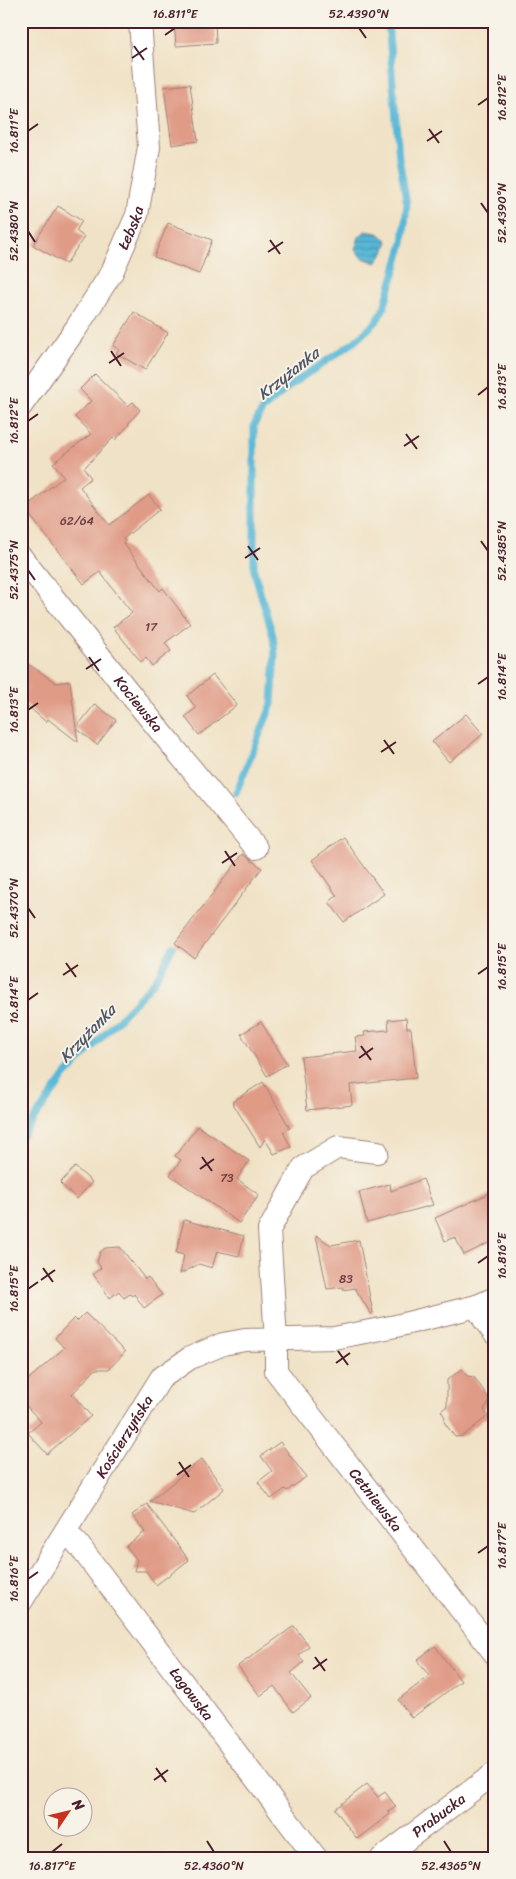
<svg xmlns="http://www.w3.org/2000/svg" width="516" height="1879" font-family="Sriracha,sans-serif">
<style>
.water{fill:url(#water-rules);stroke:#516c81}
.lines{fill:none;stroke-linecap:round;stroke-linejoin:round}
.stream{stroke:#58b8d7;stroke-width:7}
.building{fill:#e09b87}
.street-casing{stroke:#9d8078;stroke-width:24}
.street{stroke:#fff;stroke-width:22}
.ticks{fill:none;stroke:#4a1f2b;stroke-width:2}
.labels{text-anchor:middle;stroke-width:4;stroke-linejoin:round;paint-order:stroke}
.number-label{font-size:12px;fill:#703e42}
.street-label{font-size:15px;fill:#4a1f2b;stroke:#f7f3e8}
.water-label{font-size:16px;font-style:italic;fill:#4f5567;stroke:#f7f3e8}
.neatline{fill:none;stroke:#4a1f2b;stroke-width:2}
.ticks-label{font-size:12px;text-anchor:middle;fill:#4a1f2b}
</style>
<defs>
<pattern id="water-rules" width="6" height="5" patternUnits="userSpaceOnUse" patternTransform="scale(1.25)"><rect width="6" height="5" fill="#58b8d7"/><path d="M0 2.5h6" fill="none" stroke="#4b95af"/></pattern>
</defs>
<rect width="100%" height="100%" fill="#f7f3e8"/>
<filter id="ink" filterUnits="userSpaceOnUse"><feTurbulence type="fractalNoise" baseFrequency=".02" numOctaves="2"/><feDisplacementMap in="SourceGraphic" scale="10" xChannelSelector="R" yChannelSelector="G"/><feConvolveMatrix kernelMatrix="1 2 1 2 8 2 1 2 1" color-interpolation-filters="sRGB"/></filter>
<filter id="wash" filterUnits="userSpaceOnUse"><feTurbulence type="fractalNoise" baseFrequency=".0096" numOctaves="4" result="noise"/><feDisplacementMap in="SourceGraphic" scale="20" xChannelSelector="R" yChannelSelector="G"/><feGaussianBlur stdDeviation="1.12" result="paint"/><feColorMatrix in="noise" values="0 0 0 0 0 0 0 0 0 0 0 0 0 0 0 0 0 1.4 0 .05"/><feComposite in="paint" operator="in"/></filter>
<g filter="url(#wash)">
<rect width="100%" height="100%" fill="#f0e2c6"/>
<!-- water -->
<path class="water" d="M 365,231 L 378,233 L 388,241 L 384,253 L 376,263 L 361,257 L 355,249 L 359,237 Z"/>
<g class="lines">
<!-- stream -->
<g class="stream">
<path d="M 236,793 L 272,704 L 275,655 L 273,636 L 254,571 L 254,425 L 263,409 L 292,384 L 353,343 L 376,322 L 384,308 L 403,243 L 407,204 L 399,158 L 388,21"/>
<path d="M 21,1137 L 65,1076 L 155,981 L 173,947"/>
</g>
</g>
<g id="blocks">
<!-- building -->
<g class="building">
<path d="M 174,21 L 215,21 L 216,43 L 176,46 Z"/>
<path d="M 190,84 L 198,141 L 172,145 L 164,87 Z"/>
<path d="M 58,206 L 82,221 L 76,231 L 84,237 L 66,264 L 33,245 Z"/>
<path d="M 168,223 L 212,240 L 199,274 L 154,257 Z"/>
<path d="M 134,312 L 168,333 L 145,370 L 116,353 L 120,350 L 113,346 Z"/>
<path d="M 95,374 L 128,406 L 133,402 L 140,410 L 128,424 L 129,425 L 115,440 L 113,438 L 84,468 L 91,478 L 80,487 L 109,525 L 149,495 L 160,509 L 123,539 L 125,541 L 123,543 L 160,591 L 163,588 L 190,624 L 165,643 L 171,651 L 152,666 L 146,658 L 141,662 L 113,627 L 132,613 L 100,572 L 84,584 L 24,508 L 64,477 L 53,463 L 91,434 L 75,417 L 91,401 L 80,389 Z"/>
<path d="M 21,659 L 56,683 L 70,681 L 76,728 L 95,704 L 116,720 L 97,745 L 76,728 L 78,742 L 48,719 L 46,722 L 21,700 Z"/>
<path d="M 213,675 L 237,705 L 199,735 L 185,717 L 196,708 L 187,696 Z"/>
<path d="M 466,714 L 483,734 L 449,762 L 432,742 Z"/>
<path d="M 343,837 L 384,894 L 344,922 L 329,902 L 337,896 L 312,860 Z"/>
<path d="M 243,854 L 262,868 L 194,958 L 175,943 Z"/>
<path d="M 406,1018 L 407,1028 L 411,1028 L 416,1078 L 350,1085 L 352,1105 L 307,1110 L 301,1057 L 357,1051 L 355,1037 L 365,1036 L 364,1032 L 389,1030 L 388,1020 Z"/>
<path d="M 261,1022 L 287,1064 L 267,1076 L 241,1034 Z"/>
<path d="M 263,1082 L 290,1128 L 283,1132 L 291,1147 L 274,1154 L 265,1139 L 260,1147 L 232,1102 Z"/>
<path d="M 198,1126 L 249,1161 L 237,1179 L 259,1195 L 239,1223 L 170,1175 L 181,1160 L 175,1156 Z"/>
<path d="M 75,1167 L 92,1182 L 77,1199 L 60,1183 Z"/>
<path d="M 423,1179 L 433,1205 L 367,1223 L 359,1192 L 390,1184 L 391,1191 Z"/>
<path d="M 495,1191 L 495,1240 L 464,1255 L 455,1237 L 445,1241 L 435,1218 Z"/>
<path d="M 184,1220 L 244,1236 L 239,1256 L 217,1251 L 212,1268 L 199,1264 L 180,1274 L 184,1255 L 176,1253 Z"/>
<path d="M 316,1235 L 331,1245 L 359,1240 L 373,1313 L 371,1314 L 355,1288 L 343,1290 L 343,1287 L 327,1289 Z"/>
<path d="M 120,1247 L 145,1279 L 148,1277 L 162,1295 L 144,1308 L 134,1294 L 132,1296 L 130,1294 L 124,1298 L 119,1291 L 110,1298 L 93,1274 L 101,1268 L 97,1262 L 100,1252 L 105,1248 Z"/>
<path d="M 85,1313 L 125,1352 L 109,1369 L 96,1369 L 72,1394 L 91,1416 L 47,1454 L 28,1433 L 41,1422 L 21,1400 L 21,1386 L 64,1348 L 55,1338 L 74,1318 L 77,1321 Z"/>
<path d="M 462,1369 L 467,1376 L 474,1377 L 490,1400 L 484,1410 L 488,1416 L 463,1436 L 455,1437 L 444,1422 L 445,1417 L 441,1411 L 447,1406 L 447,1380 Z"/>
<path d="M 280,1442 L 306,1477 L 287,1491 L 285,1489 L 271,1499 L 258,1482 L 272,1471 L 261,1456 Z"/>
<path d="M 202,1459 L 224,1489 L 194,1514 L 150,1501 Z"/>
<path d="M 147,1504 L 189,1560 L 156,1585 L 146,1571 L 134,1571 L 137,1560 L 126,1546 L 145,1532 L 132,1515 Z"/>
<path d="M 294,1626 L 309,1646 L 299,1655 L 304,1662 L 291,1673 L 311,1698 L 293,1712 L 274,1686 L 260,1696 L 238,1666 Z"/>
<path d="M 435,1646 L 461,1681 L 412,1718 L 398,1700 L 429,1676 L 417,1660 Z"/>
<path d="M 367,1784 L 378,1797 L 385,1792 L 396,1807 L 388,1812 L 390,1814 L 357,1839 L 335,1809 Z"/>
</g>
</g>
</g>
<g filter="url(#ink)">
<use href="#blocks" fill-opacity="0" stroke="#9d8078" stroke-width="1"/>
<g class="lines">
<defs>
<g id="street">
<path id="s1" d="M 21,406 L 77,327 L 112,272 L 137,215 L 149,147 L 140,21"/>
<path id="s2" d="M 21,557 L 139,705 L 256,848"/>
<path id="s3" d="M 377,1152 L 338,1147 L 303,1168 L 269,1230 L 276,1340 L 276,1371 L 495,1654"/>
<path d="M 477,1306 L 485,1321 L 495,1334"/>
<path id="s4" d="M 66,1532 L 77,1543 L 316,1858"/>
<path id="s5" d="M 21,1602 L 161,1378 L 190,1358 L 223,1344 L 245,1340 L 334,1338 L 396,1326 L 477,1306 L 495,1298"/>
<path id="s6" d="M 382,1858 L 495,1773"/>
</g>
</defs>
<!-- street casing -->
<use href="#street" class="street-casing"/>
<!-- street -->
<use href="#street" class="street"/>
</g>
</g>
<!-- ticks -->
<path class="ticks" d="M 359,28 L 366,38M 165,35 L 175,28M 134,46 L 144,60M 132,58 L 147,48M 478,105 L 488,98M 429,129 L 439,143M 28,131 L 38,124M 427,141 L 442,131M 481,203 L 488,213M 28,231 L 35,242M 270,240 L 280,254M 268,252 L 283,242M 111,351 L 121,366M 109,363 L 124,353M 478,395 L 488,387M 28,421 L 38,414M 406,434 L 417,449M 404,446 L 419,436M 481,541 L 488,551M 248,546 L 258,560M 245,558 L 260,548M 28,570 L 35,580M 89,657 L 99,671M 86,669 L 101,659M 478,684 L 488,677M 28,710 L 38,703M 384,740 L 394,754M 381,752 L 396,742M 225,851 L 235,866M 222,863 L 237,853M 28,908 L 35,918M 66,963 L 76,977M 478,974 L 488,967M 63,975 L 78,965M 28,1000 L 38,993M 361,1046 L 371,1060M 359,1058 L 373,1048M 202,1157 L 212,1171M 200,1169 L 214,1159M 478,1263 L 488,1256M 43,1268 L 53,1282M 41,1280 L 55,1270M 28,1289 L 38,1282M 338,1351 L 348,1365M 336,1363 L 350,1353M 179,1462 L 189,1477M 177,1475 L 191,1465M 478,1553 L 488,1546M 28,1579 L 38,1572M 315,1657 L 325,1671M 313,1669 L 327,1659M 156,1768 L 166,1782M 154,1780 L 168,1770M 207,1841 L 214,1852M 444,1841 L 451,1852M 52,1852 L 62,1844"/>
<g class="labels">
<!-- number labels -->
<g class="number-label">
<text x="77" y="525">62/64</text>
<text x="151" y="631">17</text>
<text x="227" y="1182">73</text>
<text x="346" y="1283">83</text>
</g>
<!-- street labels -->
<g class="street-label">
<text dy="5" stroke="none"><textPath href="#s1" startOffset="210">Łebska</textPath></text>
<text dy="5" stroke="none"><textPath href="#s2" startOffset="188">Kociewska</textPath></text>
<text dy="5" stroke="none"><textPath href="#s5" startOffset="195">Kościerzyńska</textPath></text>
<text dy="5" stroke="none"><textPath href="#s3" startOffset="455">Cetniewska</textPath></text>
<text dy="5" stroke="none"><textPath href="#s4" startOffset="205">Łagowska</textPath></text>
<text dy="5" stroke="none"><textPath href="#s6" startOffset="71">Prabucka</textPath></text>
</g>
<!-- water labels -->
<g class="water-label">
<text transform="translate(288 373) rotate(-38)" y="6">Krzyżanka</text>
<text transform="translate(87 1033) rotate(-46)" y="6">Krzyżanka</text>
</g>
</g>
<!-- margin -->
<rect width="516" height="1879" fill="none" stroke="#f7f3e8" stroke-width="55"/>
<!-- north arrow -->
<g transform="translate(68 1812) rotate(55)"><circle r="24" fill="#f7f3e8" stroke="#b29e9c"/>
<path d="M0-4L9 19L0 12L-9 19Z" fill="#c8321e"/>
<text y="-8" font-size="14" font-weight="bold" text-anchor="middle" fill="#4a1f2b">N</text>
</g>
<rect x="28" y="28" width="460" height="1824" class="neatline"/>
<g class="ticks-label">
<text x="175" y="18">16.811°E</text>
<text x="359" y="18">52.4390°N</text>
<text transform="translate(502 98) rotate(-90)" y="4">16.812°E</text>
<text transform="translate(14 131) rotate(-90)" y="4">16.811°E</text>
<text transform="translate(502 213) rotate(-90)" y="4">52.4390°N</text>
<text transform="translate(14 231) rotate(-90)" y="4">52.4380°N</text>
<text transform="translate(502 387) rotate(-90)" y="4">16.813°E</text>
<text transform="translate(14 421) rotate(-90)" y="4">16.812°E</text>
<text transform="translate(502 551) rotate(-90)" y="4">52.4385°N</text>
<text transform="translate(14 570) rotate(-90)" y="4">52.4375°N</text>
<text transform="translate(502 677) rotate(-90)" y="4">16.814°E</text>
<text transform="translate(14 710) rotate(-90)" y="4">16.813°E</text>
<text transform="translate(14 908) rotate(-90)" y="4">52.4370°N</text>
<text transform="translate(502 967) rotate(-90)" y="4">16.815°E</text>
<text transform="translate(14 1000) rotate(-90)" y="4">16.814°E</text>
<text transform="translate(502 1256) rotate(-90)" y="4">16.816°E</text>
<text transform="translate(14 1289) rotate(-90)" y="4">16.815°E</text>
<text transform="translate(502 1546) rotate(-90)" y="4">16.817°E</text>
<text transform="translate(14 1579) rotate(-90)" y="4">16.816°E</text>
<text x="52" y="1870">16.817°E</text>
<text x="214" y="1870">52.4360°N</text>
<text x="451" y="1870">52.4365°N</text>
</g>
</svg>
